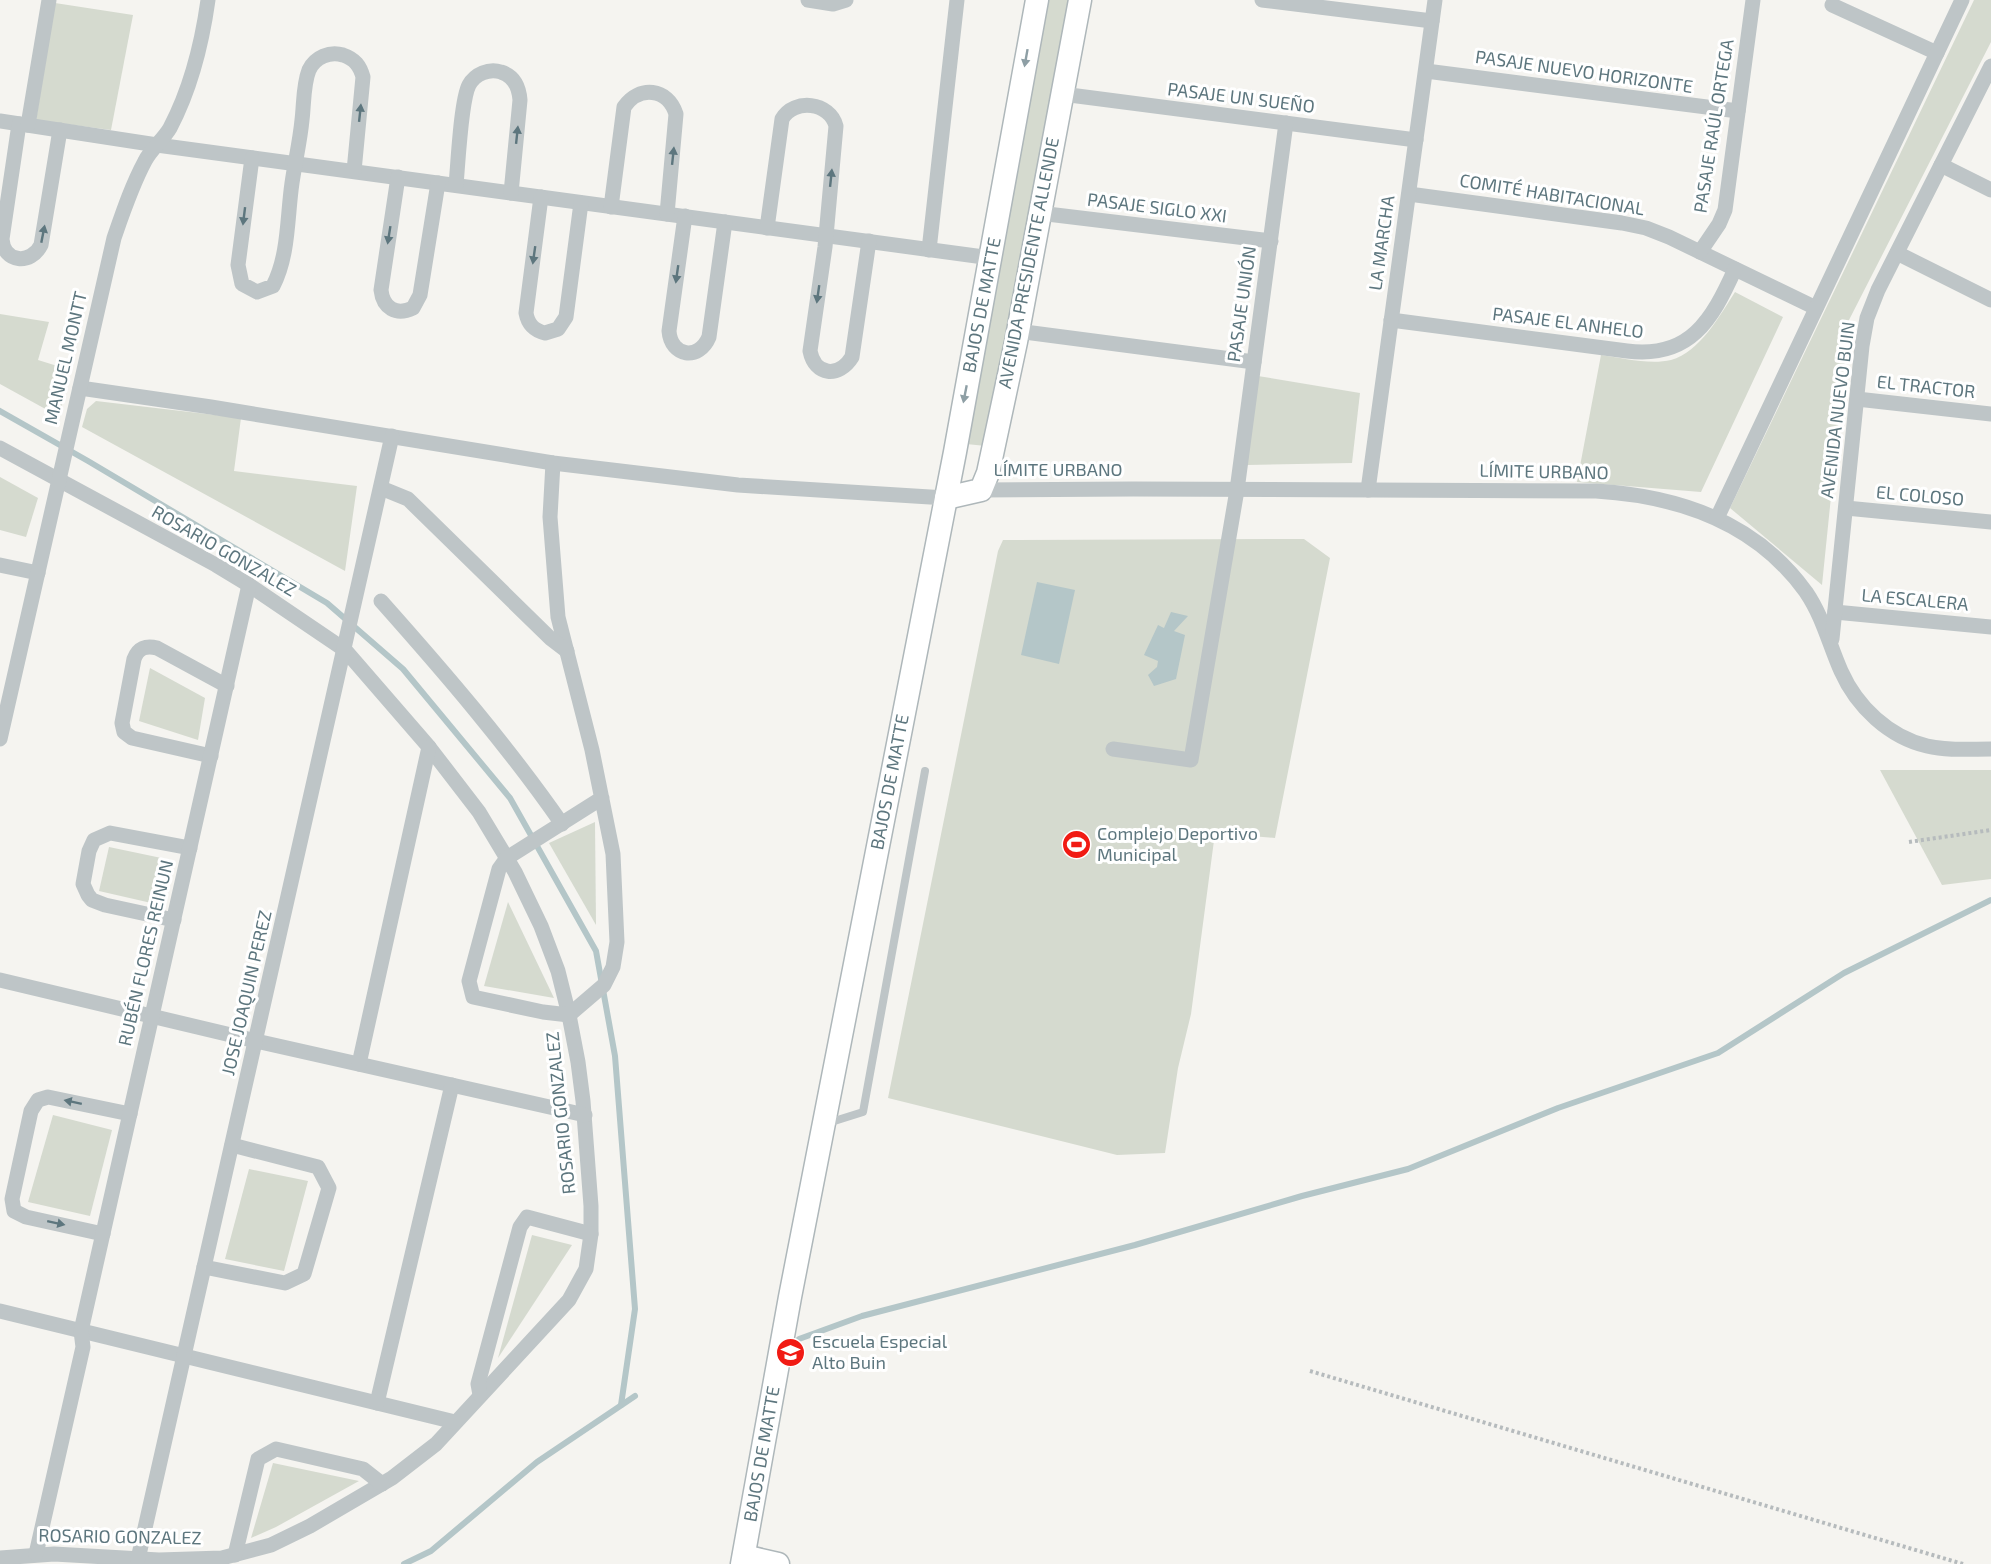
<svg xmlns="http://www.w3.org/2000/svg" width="1991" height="1564" font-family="'Exo 2',sans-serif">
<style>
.green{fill:#d5dacf}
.water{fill:#b4c6c8}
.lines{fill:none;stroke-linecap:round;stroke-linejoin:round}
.stream{stroke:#b4c6c8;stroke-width:6}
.secondary-casing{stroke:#aeb7ba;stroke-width:25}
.path{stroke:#b6bbbd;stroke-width:4;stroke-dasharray:3 3;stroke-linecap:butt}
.service{stroke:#bec5c7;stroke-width:8}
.minor{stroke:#bec5c7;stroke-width:15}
.secondary{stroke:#fff;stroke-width:22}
.oneway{fill:#8e9fa5}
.oneway2{fill:#5d767e}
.labels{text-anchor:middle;stroke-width:6;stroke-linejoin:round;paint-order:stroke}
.street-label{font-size:18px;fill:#5d767e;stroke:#fff}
.poi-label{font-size:18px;fill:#5d767e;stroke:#fff;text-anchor:start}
</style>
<rect width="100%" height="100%" fill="#f5f4f0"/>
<!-- green -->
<g class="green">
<path d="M 1043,0 L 1074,0 L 986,446 L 966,444 Z"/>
<path d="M 1974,0 L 1991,0 L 1991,42 L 1849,320 L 1822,585 L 1730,508 Z"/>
<path d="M 55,3 L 133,15 L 111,130 L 36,120 Z"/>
<path d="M 1735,292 L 1783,317 L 1701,492 L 1577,482 L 1601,355 C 1622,358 1650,365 1671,360 C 1700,352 1720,315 1735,292 Z"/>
<path d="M 0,314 L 49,322 L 38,360 L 67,369 L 60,417 L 0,384 Z"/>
<path d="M 1258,376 L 1360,393 L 1352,463 L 1247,465 Z"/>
<path d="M 96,401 L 241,418 L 234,471 L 357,486 L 345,571 L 82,427 L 87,409 Z"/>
<path d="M 0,477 L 38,498 L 26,537 L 0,530 Z"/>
<path d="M 1304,539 L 1330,558 L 1275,838 L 1215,833 L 1191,1014 L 1178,1068 L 1165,1153 L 1117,1155 L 888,1098 L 998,551 L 1003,540 Z"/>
<path d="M 150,668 L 205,698 L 198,740 L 139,721 Z"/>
<path d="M 1880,770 L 1991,770 L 1991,879 L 1942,885 Z"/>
<path d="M 595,822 L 596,925 L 549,843 Z"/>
<path d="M 109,847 L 171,860 L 160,905 L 99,891 Z"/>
<path d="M 508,902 L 554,998 L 484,986 Z"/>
<path d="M 53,1115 L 112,1130 L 90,1216 L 28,1202 Z"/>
<path d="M 249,1169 L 308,1181 L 284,1271 L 225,1259 Z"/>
<path d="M 532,1235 L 572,1245 L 498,1358 Z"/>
<path d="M 273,1463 L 359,1481 L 276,1527 L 251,1538 Z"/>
</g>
<!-- water -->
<g class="water">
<path d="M 1037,582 L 1075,590 L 1059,664 L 1021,655 Z"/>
<path d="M 1171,612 L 1188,616 L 1174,631 L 1185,635 L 1176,679 L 1154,686 L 1148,675 L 1157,667 L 1158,661 L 1144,655 L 1158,625 L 1164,628 Z"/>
</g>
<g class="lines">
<!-- stream -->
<g class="stream">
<path d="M 0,411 L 88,461 L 327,603 L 403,669 L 510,798 L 596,951 L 615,1056 L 635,1309 L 621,1405"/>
<path d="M 799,1339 L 862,1316 L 1135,1245 L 1302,1196 L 1408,1169 L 1558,1108 L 1718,1053 L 1844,973 L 1991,900"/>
<path d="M 404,1564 L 431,1551 L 537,1462 L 635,1396"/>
</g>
<defs>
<g id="secondary">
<path d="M 946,498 L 981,490 L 988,473 L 1016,342 L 1080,0"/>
<path d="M 744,1556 L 778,1564"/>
<path d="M 742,1564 L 790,1297 L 955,452 L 1037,0"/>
</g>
</defs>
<!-- secondary casing -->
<use href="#secondary" class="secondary-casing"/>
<!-- path -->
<g class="path">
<path d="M 1909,842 L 1991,830"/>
<path d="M 1310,1371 L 1963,1564"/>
</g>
<!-- service -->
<path class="service" d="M 828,1123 L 863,1112 L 925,771"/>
<!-- minor -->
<g class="minor">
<path d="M 808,0 L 833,4 L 846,0"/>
<path d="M 1262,0 L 1432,21"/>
<path d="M 1832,5 L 1937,53"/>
<path d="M 1426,71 L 1738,111"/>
<path d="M 1062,94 L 1416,140"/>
<path d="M 0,121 L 157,145 L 991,258"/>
<path d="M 19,124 L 2,239 C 4,263 31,265 41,245 L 60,130"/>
<path d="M 28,125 L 49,0"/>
<path d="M 252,158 L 238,265 L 242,284 L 257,292 L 273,286 C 289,255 287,217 292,183 C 295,162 300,141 302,120 C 304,104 303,85 309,70 C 315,57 330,51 343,55 C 355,59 360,66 363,77 L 354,171"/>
<path d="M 1941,165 L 1991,190"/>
<path d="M 398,177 L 381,290 C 383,308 396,316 413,308 L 420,295 L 438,183"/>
<path d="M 456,185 C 458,164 461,100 469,85 C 475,74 489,68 501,72 C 514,76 519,87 520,100 L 511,193"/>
<path d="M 1409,194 L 1622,223 L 1646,228 L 1669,237 L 1816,308"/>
<path d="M 541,197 L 526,313 C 528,324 533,330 545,333 L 558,329 L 566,317 L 581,203"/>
<path d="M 611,207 L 624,107 C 639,85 668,88 676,114 L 667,214"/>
<path d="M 1039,213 L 1271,241"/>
<path d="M 685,216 L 669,331 C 671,357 699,361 709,337 L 725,222"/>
<path d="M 767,228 L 782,119 C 794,98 830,102 836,126 L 825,247 L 810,351 C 815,376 839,378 852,357 L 869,241"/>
<path d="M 929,250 L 957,0"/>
<path d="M 1700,252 L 1719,224 L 1725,210 L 1753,0"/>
<path d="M 1897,253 L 1991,300"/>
<path d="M 1391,320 L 1627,351 C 1690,359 1712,320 1735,269"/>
<path d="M 1017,331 L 1254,362"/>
<path d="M 80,388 L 211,407 L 553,463 L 738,485 L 946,498"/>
<path d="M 1857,399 L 1991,414"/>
<path d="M 0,448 L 216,565 L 249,585 L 345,650 L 429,747 L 479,812 L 515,872 L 541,926 L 558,971 L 569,1015 L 578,1062 L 583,1101 L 591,1206 L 591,1234 L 586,1269 L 569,1300 L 436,1444 L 392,1478 L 310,1526 L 271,1545 L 222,1558 L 159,1560 L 54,1554 L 0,1558"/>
<path d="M 553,463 L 550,517 L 558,617 L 592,750 L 613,854 L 617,942 L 613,967 L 604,985 L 569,1015 L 543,1012 L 473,997 L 469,981 L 499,869 L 507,858 L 602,798"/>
<path d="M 381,488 L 408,499 L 550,638 L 567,651"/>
<path d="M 981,490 L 1133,489 L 1596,491 C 1679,496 1756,522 1806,592 C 1823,617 1829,644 1841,671 C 1857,707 1889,737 1927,746 C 1948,751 1970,749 1991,749"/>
<path d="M 1368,490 L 1435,0"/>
<path d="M 1846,508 L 1991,522"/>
<path d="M 1717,518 L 1962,0"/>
<path d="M 0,565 L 38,573"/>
<path d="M 381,601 C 445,673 507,745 562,824"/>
<path d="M 1835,612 L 1991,627"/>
<path d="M 1832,639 L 1862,346 L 1867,318 L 1878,290 L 1991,66"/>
<path d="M 0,739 L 114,238 C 123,212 132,185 145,161 C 151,149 163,140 170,128 C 190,90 202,43 208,0"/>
<path d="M 1113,749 L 1191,760 L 1237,490 L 1286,123"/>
<path d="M 211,756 L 132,738 L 124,732 L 122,723 L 134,659 C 138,648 146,645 157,648 L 227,686"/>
<path d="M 174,920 L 105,905 L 92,900 L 88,895 L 83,884 L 89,851 L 94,840 L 110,833 L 190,848"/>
<path d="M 0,980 L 256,1041 L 585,1115"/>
<path d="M 359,1064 L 429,747"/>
<path d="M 103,1234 L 26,1217 L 14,1211 L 12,1199 L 31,1111 L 38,1100 L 48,1097 L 130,1114"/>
<path d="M 204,1267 L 285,1283 L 304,1274 L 329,1188 L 318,1167 L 232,1145"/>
<path d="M 0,1311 L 455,1422"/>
<path d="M 480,1395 L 478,1384 L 520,1227 L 527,1217 L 591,1234"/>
<path d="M 377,1403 L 452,1085"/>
<path d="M 36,1554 L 83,1347 L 81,1331 L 249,585"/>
<path d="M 235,1555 L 258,1459 L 276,1449 L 363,1469 L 382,1484"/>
<path d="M 138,1559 L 392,436"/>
</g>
<!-- secondary -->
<use href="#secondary" class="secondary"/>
</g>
<!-- one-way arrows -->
<defs><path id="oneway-solid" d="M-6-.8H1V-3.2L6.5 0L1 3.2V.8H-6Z" transform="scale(1.5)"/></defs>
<g class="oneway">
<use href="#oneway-solid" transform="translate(1026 58) rotate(100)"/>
<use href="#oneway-solid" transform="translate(965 394) rotate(101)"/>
</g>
<g class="oneway2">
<use href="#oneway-solid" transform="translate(360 113) rotate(-84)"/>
<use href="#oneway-solid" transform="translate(517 135) rotate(-84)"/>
<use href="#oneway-solid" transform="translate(673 156) rotate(-84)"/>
<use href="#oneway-solid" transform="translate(831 178) rotate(-84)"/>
<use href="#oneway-solid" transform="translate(244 216) rotate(97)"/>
<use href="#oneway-solid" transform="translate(43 234) rotate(-79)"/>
<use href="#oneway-solid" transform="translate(389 235) rotate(99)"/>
<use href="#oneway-solid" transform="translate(534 255) rotate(98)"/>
<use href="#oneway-solid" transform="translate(677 274) rotate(98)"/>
<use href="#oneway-solid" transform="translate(818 294) rotate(98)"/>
<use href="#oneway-solid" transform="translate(73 1102) rotate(-168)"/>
<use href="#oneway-solid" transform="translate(56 1223) rotate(12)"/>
</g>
<!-- icons -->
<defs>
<symbol id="stadium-disc" viewBox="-11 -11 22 22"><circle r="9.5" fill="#f11b14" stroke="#fff"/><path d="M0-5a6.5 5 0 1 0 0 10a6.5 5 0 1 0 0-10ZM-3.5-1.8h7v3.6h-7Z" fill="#fff"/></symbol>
<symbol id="school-disc" viewBox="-11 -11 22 22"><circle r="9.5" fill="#f11b14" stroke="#fff"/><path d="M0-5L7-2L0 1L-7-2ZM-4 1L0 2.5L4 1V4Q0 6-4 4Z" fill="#fff"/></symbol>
</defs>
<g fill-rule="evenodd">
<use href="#stadium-disc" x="1060" y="828" width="33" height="33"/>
<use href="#school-disc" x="774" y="1336" width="33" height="33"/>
</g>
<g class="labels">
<!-- street labels -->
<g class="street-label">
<text transform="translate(1584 72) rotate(8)" y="6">PASAJE NUEVO HORIZONTE</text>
<text transform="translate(1241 98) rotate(7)" y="6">PASAJE UN SUEÑO</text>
<text transform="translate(1714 126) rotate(-81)" y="6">PASAJE RAÚL ORTEGA</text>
<text transform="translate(1552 195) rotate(9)" y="6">COMITÉ HABITACIONAL</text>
<text transform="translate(1157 208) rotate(7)" y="6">PASAJE SIGLO XXI</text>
<text transform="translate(1382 243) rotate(-82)" y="6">LA MARCHA</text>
<text transform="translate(1029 263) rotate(-79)" y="6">AVENIDA PRESIDENTE ALLENDE</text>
<text transform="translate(1242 304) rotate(-82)" y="6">PASAJE UNIÓN</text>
<text transform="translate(982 305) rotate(-79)" y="6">BAJOS DE MATTE</text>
<text transform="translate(1568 323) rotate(7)" y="6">PASAJE EL ANHELO</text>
<text transform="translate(66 358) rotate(-77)" y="6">MANUEL MONTT</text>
<text transform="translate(1926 387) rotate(6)" y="6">EL TRACTOR</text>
<text transform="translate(1838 410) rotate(-83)" y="6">AVENIDA NUEVO BUIN</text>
<text x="1058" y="476">LÍMITE URBANO</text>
<text transform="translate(1544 472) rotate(1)" y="6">LÍMITE URBANO</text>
<text transform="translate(1920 496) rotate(5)" y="6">EL COLOSO</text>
<text transform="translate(224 551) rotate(30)" y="6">ROSARIO GONZALEZ</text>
<text transform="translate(1915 600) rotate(5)" y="6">LA ESCALERA</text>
<text transform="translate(890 782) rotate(-79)" y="6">BAJOS DE MATTE</text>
<text transform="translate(146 953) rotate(-77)" y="6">RUBÉN FLORES REINUN</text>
<text transform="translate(247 993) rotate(-77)" y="6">JOSE JOAQUIN PEREZ</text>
<text transform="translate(561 1113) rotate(-96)" y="6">ROSARIO GONZALEZ</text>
<text transform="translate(762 1454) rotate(-80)" y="6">BAJOS DE MATTE</text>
<text transform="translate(120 1537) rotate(1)" y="6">ROSARIO GONZALEZ</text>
</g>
<!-- poi labels -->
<g class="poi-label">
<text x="1097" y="840">Complejo Deportivo<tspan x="1097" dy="21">Municipal</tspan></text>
<text x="812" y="1348">Escuela Especial<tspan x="812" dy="21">Alto Buin</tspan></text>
</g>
</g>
</svg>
